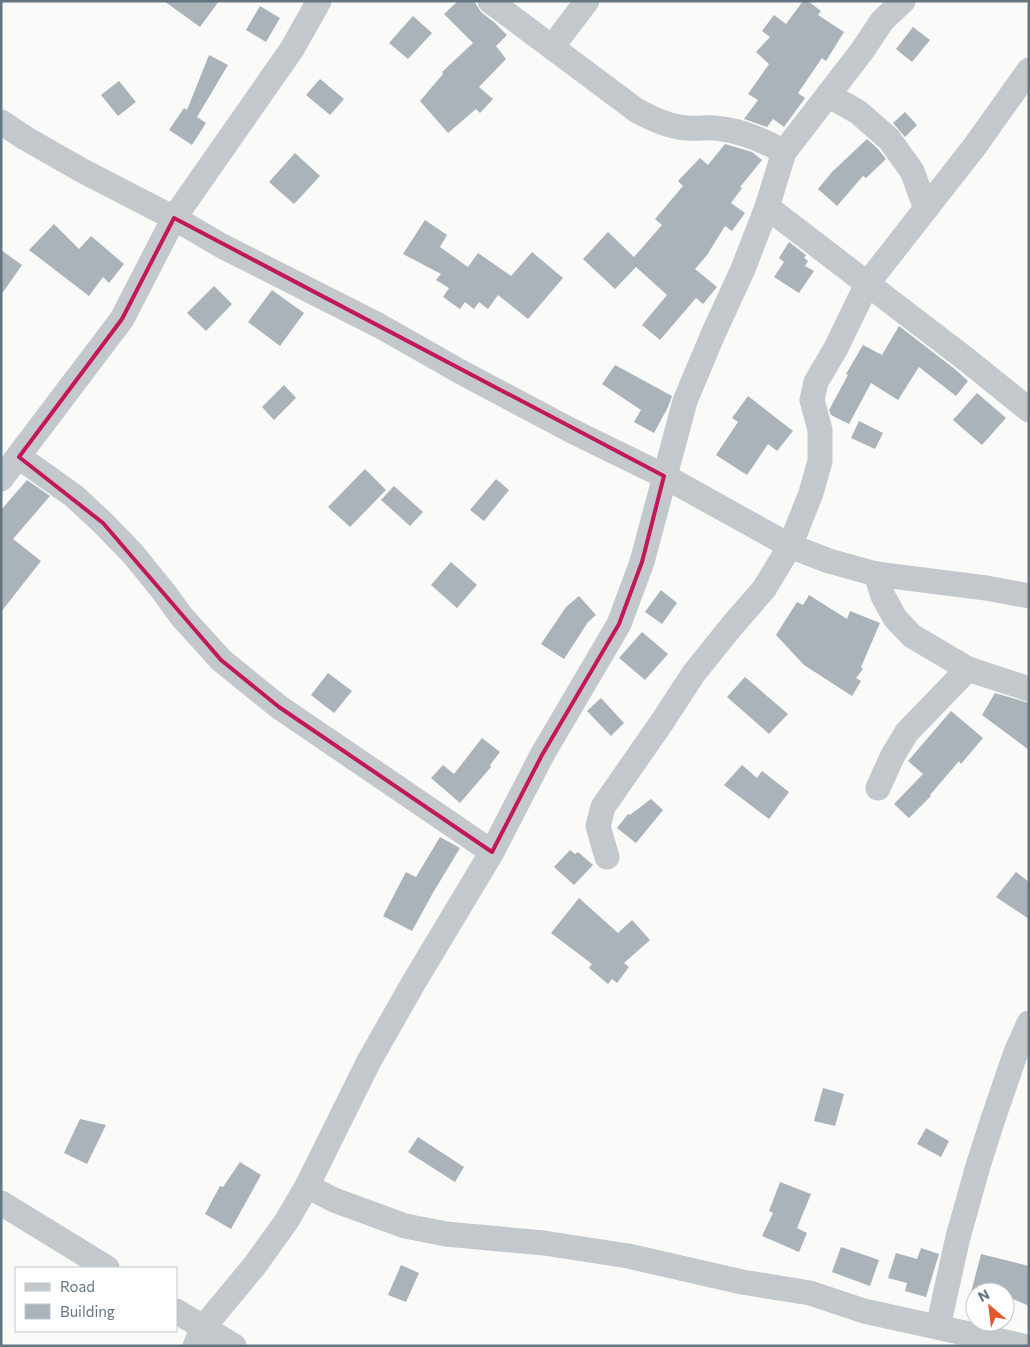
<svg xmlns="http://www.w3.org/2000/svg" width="1030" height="1347" font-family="Commissioner,sans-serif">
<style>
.building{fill:#aab3b9}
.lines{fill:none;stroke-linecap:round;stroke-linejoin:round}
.minor{stroke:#c3c8cc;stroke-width:25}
.marked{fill:none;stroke:#c2185b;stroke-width:4;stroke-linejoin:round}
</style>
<rect width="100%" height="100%" fill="#fafaf8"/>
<!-- building -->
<g class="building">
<path d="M 164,1 L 219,1 L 200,27 Z"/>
<path d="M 458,1 L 474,1 L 481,12 L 495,23 L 507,35 L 496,46 L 506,59 L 479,87 L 493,99 L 480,113 L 476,109 L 448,133 L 420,101 L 443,74 L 442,72 L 473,43 L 444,14 Z"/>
<path d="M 803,1 L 808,1 L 821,11 L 818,15 L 844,32 L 826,61 L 822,58 L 798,93 L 805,98 L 784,127 L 773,119 L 767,127 L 744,119 L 758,100 L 748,94 L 769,64 L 756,52 L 770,37 L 762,31 L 774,15 L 786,24 Z"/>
<path d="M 260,6 L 280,18 L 266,42 L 246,30 Z"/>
<path d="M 413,16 L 432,33 L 408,59 L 389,43 Z"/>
<path d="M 913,27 L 930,40 L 912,62 L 896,49 Z"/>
<path d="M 209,55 L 228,65 L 197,117 L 206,123 L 192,145 L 169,130 L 184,108 L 187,110 Z"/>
<path d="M 320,79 L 344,99 L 330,115 L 306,95 Z"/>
<path d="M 119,81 L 136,102 L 118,116 L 101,95 Z"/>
<path d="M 905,112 L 917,125 L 905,137 L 893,123 Z"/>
<path d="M 867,139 L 878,149 L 886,159 L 866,178 L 863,176 L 837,206 L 818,189 L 832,172 Z"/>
<path d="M 725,144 L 752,152 L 762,160 L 740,187 L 742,188 L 731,203 L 745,213 L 732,231 L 725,226 L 707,255 L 695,269 L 717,287 L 703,304 L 696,298 L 660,340 L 642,325 L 667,295 L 636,267 L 615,289 L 583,259 L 608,232 L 634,257 L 662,225 L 655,219 L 683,186 L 678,181 L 700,158 L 708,165 Z"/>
<path d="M 295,153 L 320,176 L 294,204 L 269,182 Z"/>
<path d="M 425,220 L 447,235 L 440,247 L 468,267 L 478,253 L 511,276 L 532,252 L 563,278 L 528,319 L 498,295 L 488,309 L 479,302 L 474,309 L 465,302 L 460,309 L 443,297 L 449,288 L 436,280 L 441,274 L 403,254 Z"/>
<path d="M 54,224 L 79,249 L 91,236 L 124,264 L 109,283 L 103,277 L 89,296 L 29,250 Z"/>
<path d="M 789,242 L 806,255 L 804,258 L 808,261 L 805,266 L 814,271 L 799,293 L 774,277 L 784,262 L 779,258 Z"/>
<path d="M 1,250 L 22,265 L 1,295 Z"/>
<path d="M 214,286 L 232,304 L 206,331 L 187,313 Z"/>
<path d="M 272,290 L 304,313 L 280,346 L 248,322 Z"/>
<path d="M 899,326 L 956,370 L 968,381 L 956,396 L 919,367 L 898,400 L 871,383 L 849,424 L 831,415 L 829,410 L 848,375 L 846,374 L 863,345 L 882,355 Z"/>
<path d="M 615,365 L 672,396 L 668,407 L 654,433 L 634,422 L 641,410 L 602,384 Z"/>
<path d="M 284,385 L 296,398 L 274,420 L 262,407 Z"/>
<path d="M 977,393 L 1006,418 L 982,445 L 953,420 Z"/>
<path d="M 748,396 L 793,431 L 777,451 L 768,444 L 747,475 L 716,455 L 738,422 L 732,418 Z"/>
<path d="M 859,421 L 883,433 L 875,449 L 851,438 Z"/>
<path d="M 365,469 L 386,490 L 350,527 L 328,507 Z"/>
<path d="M 496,479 L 509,490 L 484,521 L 470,510 Z"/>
<path d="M 27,480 L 50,496 L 13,539 L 41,561 L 1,612 L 1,510 Z"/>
<path d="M 394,486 L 423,512 L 410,526 L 381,500 Z"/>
<path d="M 451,562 L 477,585 L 457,608 L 431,585 Z"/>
<path d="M 661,590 L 677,603 L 662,624 L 645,612 Z"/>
<path d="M 809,595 L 847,619 L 850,611 L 880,623 L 861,667 L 863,669 L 856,678 L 861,681 L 852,696 L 804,665 L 776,635 L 797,602 L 803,605 Z"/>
<path d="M 579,596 L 596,615 L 588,622 L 564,659 L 541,644 L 566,607 Z"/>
<path d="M 642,632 L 668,654 L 645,680 L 619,658 Z"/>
<path d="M 328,673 L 352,691 L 334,713 L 311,695 Z"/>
<path d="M 745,677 L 788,714 L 769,734 L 727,697 Z"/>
<path d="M 995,693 L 1029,703 L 1029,750 L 982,715 Z"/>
<path d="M 601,698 L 624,723 L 611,736 L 587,711 Z"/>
<path d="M 951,711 L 983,738 L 961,764 L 959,761 L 930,795 L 931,796 L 909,818 L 894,804 L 923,774 L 908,761 Z"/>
<path d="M 482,738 L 500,752 L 490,765 L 491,767 L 460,803 L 431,778 L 443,765 L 454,774 Z"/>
<path d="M 742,765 L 757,778 L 762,771 L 789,792 L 769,819 L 724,785 Z"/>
<path d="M 651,799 L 663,810 L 636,843 L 617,828 L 628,814 L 630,815 Z"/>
<path d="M 440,837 L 460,848 L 434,891 L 412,931 L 383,916 L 406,872 L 416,877 Z"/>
<path d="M 570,850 L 575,854 L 578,852 L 593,865 L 574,885 L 554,867 Z"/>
<path d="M 1016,872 L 1029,882 L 1029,919 L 996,897 Z"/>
<path d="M 579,898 L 618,933 L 632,920 L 650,940 L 624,963 L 629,967 L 617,983 L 612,979 L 608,984 L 589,968 L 592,964 L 551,933 Z"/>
<path d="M 823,1088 L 844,1094 L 835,1126 L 814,1121 Z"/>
<path d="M 80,1119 L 106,1125 L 87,1164 L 64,1153 Z"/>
<path d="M 926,1128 L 949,1141 L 941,1157 L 917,1144 Z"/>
<path d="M 418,1137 L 464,1167 L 455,1182 L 408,1152 Z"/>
<path d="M 240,1162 L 261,1175 L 231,1229 L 205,1214 L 220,1186 L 223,1187 Z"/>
<path d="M 780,1182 L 811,1194 L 797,1228 L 807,1233 L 799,1252 L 762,1236 L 773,1213 L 769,1211 Z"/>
<path d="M 841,1247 L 879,1260 L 870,1286 L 832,1272 Z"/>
<path d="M 921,1248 L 939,1254 L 926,1297 L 905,1291 L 907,1283 L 888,1278 L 896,1253 L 917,1259 Z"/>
<path d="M 981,1254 L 1029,1266 L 1029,1306 L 1006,1296 L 1005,1301 L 1005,1292 L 975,1292 L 975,1306 L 968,1304 Z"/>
<path d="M 401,1265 L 419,1273 L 406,1302 L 388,1295 Z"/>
</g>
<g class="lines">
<!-- minor -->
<g class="minor">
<path d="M 490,1 L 636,110 C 652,119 669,127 687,128 C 697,129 706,127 715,128 C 740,130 763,140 784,152"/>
<path d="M 552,47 L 587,1"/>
<path d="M 828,95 L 858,112 L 889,139 L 912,171 L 926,209"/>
<path d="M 1,122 L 25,138 L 83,171 L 174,218 L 222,246 L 380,326 L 459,371 L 572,431 L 664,476 L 790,546 L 829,561 L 876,574 L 986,588 L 1029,596"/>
<path d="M 767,207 L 967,360 L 1029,410"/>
<path d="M 19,457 L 74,496 L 103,523 L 133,554 L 163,591 L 182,617 L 221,660 L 279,707 L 492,852"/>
<path d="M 1,479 L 122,319 L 174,218 L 292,49 L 319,1"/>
<path d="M 876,574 L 883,596 L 895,618 L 912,636 L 968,669 L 1029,689"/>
<path d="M 878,788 L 893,755 L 907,732 L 968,669"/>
<path d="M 607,857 L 598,826 L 603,807 L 662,722 L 694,673 L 731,627 L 764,589 L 790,546 L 811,493 L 820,461 L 820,430 L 812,400 L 816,382 L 836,348 L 867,284 L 975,146 L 1029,70"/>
<path d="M 307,1186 L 334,1200 L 405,1226 L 446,1234 L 544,1243 L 628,1256 L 742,1282 L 810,1293 L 864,1311 L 1023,1346"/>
<path d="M 1,1203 L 107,1268"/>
<path d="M 176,1311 L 234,1346"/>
<path d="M 938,1327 L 958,1237 L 978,1166 L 993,1119 L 1016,1052 L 1029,1023"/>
<path d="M 195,1346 L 203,1328 L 255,1265 L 286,1222 L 307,1186 L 369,1061 L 414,982 L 492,852 L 542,755 L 619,624 L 642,562 L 685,401 L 714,332 L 743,269 L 767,207 L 784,152 L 862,51 L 882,21 L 903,1"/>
</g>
</g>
<!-- marked area -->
<path class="marked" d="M 174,218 L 664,476 L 642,562 L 619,624 L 542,755 L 492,852 L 279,707 L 221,660 L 103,523 L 19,457 L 122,319 Z"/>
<!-- border -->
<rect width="1030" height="1347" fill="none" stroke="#657683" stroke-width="5"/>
<!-- legend -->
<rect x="15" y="1267" width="162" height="65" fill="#ffffff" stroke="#c1c8cd"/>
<rect x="25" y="1283" width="25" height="8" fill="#c3c8cc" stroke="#c1c8cd"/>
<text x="60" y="1292" font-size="15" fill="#657683">Road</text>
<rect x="25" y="1304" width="25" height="15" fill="#aab3b9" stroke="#c1c8cd"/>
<text x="60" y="1317" font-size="15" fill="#657683">Building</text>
<!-- north arrow -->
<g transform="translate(990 1307) rotate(332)"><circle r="24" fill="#ffffff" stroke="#c1c8cd"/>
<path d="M0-4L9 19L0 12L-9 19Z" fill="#e4572e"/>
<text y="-8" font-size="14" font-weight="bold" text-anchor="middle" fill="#657683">N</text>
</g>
</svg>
